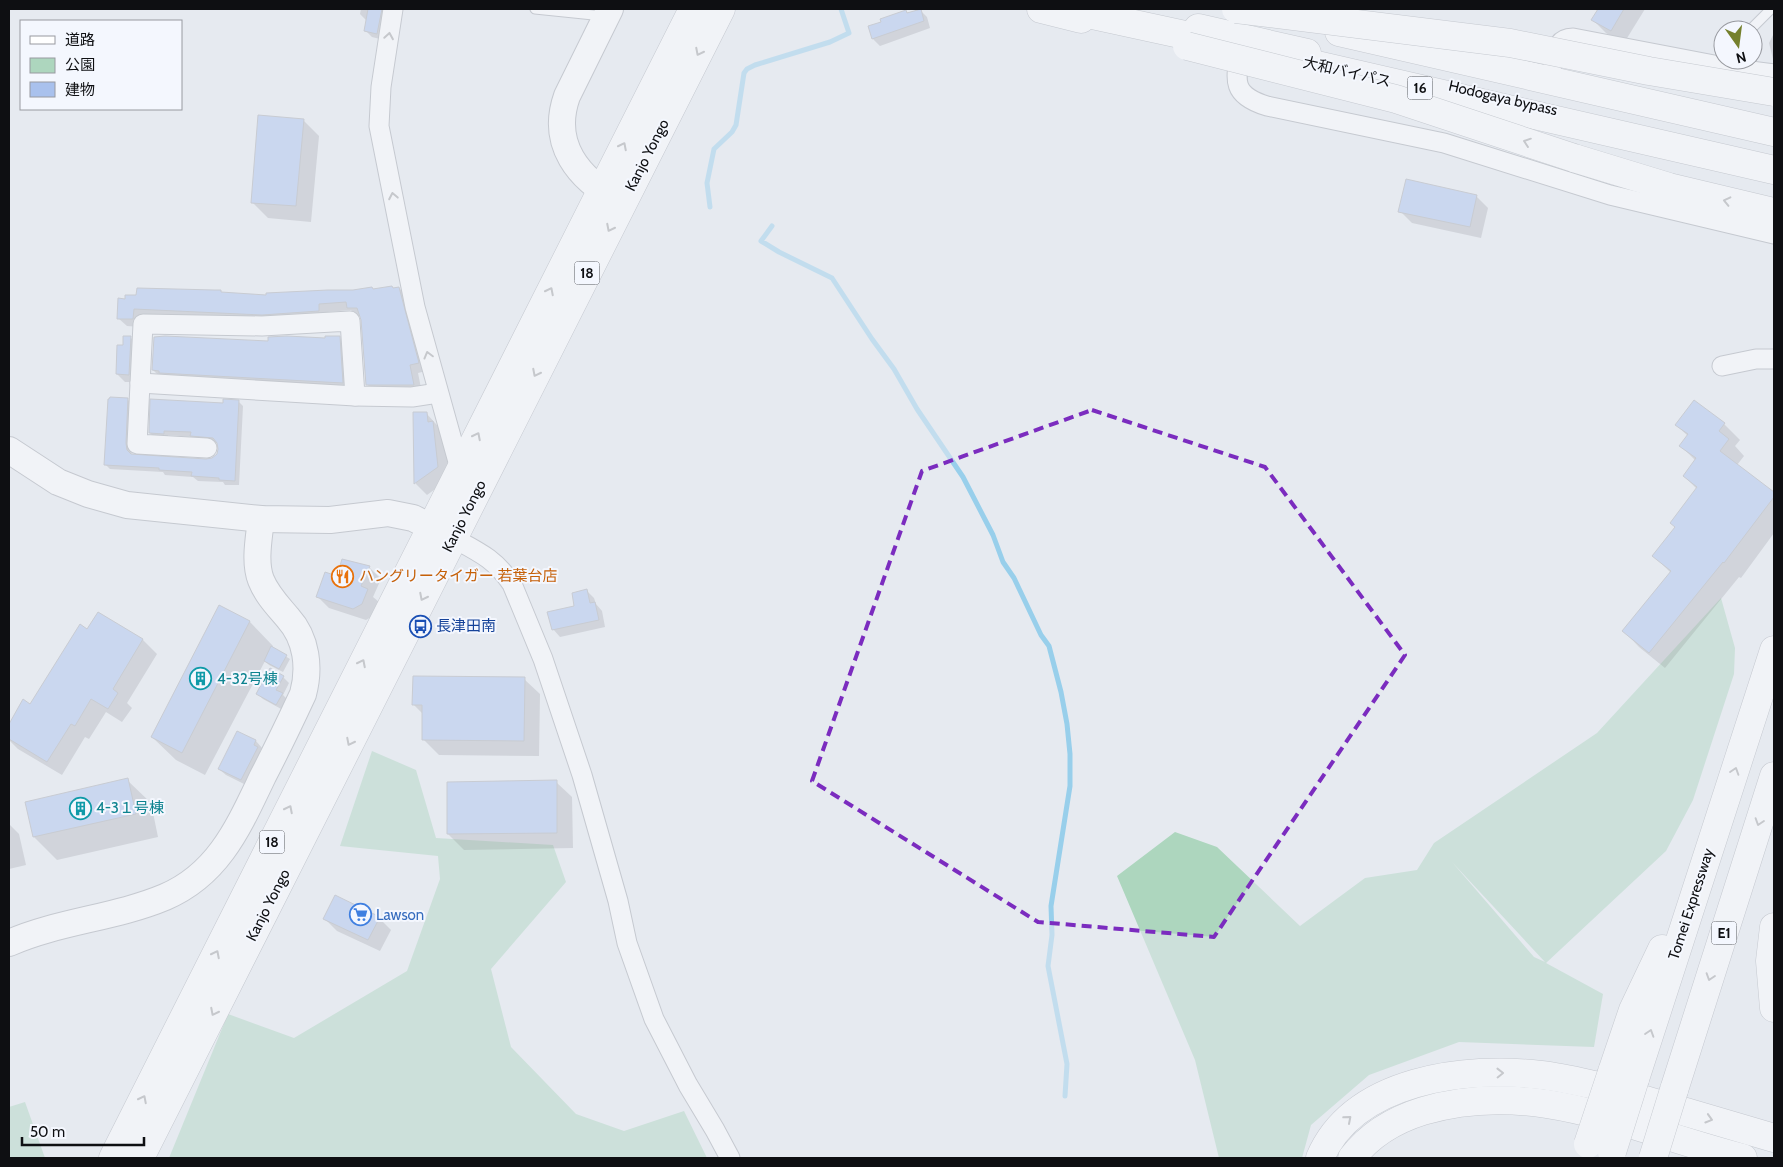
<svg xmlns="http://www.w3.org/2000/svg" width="1783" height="1167" font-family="Cabin,'Noto Sans JP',sans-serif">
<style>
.green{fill:#add6be;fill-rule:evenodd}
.shadow{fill:#0003}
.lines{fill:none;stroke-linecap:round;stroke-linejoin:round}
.stream{stroke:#98cfeb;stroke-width:5}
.building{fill:#a9c1ed;stroke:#a5a8ae}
.lane-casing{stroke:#9fa3a9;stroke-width:11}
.street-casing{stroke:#9fa3a9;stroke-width:21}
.secondary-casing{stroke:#9fa3a9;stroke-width:28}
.primary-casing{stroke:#9fa3a9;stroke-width:29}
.highway-casing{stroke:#9fa3a9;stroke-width:29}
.lane{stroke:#fff;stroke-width:9}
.street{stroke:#fff;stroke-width:19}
.secondary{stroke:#fff;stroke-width:26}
.primary{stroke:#fff;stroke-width:28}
.highway{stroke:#fff;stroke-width:28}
.highway-bridge-casing{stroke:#9fa3a9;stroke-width:29;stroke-linecap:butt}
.highway-bridge{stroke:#fff;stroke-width:28}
.oneway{stroke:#9f9fa0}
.marked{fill:none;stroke:#7b2cbf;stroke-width:4;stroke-dasharray:10 6;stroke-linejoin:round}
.labels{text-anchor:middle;stroke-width:4;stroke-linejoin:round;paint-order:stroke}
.shield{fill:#f4f7fe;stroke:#535559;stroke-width:1}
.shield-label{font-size:14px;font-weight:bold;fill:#0e0f12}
.street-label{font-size:15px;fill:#0e0f12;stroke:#f4f7fe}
.food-label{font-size:15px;fill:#c56008;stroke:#f4f7fe;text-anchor:start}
.transit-label{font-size:15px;fill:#164399;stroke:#f4f7fe;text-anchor:start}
.culture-label{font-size:15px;fill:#0d838f;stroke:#f4f7fe;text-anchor:start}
.shop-label{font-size:15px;fill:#366cbe;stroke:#f4f7fe;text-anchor:start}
</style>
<rect width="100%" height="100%" fill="#e6eaf0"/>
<!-- green -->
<g class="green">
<path d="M 1721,598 L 1735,648 L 1734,674 L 1693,800 L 1666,851 L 1546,963 L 1603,994 L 1594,1047 L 1459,1042 L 1369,1075 L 1311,1125 L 1302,1158 L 1219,1158 L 1195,1060 L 1117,876 L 1175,832 L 1217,847 L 1300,926 L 1365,878 L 1417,870 L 1434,843 L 1597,733 ZM 1452,862 L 1545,962 L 1534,957 Z"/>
<path d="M 372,751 L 416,770 L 436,838 L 553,845 L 566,882 L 491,969 L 511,1047 L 576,1114 L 624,1131 L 684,1111 L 707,1158 L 169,1158 L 228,1014 L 294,1038 L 407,971 L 440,879 L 438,856 L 340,846 Z"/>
<path d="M 25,1102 L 45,1158 L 9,1158 L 9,1107 Z"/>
</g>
<!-- shadow -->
<g class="shadow">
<path d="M 361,9 L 389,9 L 384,40 L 372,37 L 365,30 L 367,21 L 360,14 Z"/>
<path d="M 1600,9 L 1645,9 L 1624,43 L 1606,33 L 1593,20 Z"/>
<path d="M 920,10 L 927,17 L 930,28 L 880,46 L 873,39 L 870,27 L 906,11 L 909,14 Z"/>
<path d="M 1774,33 L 1774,63 L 1769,43 Z"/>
<path d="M 303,120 L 319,136 L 311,222 L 268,218 L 252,202 Z"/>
<path d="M 1476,196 L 1488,208 L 1481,238 L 1412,223 L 1400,211 Z"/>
<path d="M 399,288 L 407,296 L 426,371 L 418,373 L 422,393 L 375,393 L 367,384 L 361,316 L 356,316 L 351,310 L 327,312 L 327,319 L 141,327 L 127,326 L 118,318 L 119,300 L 222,293 L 267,297 Z"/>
<path d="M 131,338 L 138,345 L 136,382 L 125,382 L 117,374 L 125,346 Z"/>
<path d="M 339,338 L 346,345 L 349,390 L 160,377 L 153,370 L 269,343 Z"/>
<path d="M 127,399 L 132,404 L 130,449 L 132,455 L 206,460 L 213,459 L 218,454 L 218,443 L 197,440 L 193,437 L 168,435 L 168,439 L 155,438 L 150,433 L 224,405 L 238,401 L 243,406 L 239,485 L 225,485 L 223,482 L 198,481 L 193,477 L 165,475 L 163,472 L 110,469 L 105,464 Z"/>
<path d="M 426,413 L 445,434 L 449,479 L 427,495 L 416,484 L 414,414 Z"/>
<path d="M 1724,424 L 1740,440 L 1735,446 L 1744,456 L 1737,465 L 1774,493 L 1774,533 L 1741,578 L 1739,577 L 1665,668 L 1639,647 L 1624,631 L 1671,573 L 1653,555 L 1677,527 L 1697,489 L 1684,476 L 1696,461 L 1681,446 L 1688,436 L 1676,425 Z"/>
<path d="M 369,567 L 381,579 L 373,597 L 379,602 L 373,616 L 366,620 L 329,608 L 317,596 L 338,578 Z"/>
<path d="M 587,591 L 594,598 L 596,604 L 602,611 L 605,627 L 560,637 L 553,629 L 576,607 Z"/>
<path d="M 220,607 L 250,622 L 273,646 L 272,648 L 290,659 L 283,672 L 269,665 L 265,661 L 205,775 L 176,760 L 152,737 Z"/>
<path d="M 99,613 L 143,640 L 157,654 L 127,703 L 132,708 L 122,722 L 106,712 L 89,739 L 85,737 L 62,775 L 18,749 L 9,740 L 9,726 L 24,701 L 31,705 L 88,631 Z"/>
<path d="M 283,677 L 289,683 L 283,695 L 288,700 L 283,710 L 263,699 L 257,693 Z"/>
<path d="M 524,679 L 540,694 L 539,756 L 439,755 L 423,739 L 423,714 L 413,704 Z"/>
<path d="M 238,732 L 256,741 L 262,748 L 260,751 L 263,755 L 248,786 L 226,775 L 219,769 Z"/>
<path d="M 127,780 L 151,803 L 158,837 L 57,860 L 34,837 L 26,803 Z"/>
<path d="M 556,782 L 572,797 L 573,848 L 464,850 L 448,834 Z"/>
<path d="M 9,824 L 19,834 L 26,865 L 9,869 Z"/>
<path d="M 379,918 L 391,930 L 380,951 L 337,931 L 325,919 Z"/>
</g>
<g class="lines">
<!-- stream -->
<g class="stream">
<path d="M 710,207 L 707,183 L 714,149 L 732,132 L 736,125 L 744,73 L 747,69 L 755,65 L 830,42 L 849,33 L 841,9"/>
<path d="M 772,226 L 761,241 L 779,252 L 832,278 L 872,339 L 894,369 L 917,409 L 963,477 L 993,535 L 1003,562 L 1014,578 L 1041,635 L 1049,646 L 1061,692 L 1067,724 L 1070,754 L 1070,786 L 1051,906 L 1052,935 L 1048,966 L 1067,1064 L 1065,1096"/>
</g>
</g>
<!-- building -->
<g class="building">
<path d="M 368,9 L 382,9 L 377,34 L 364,31 Z"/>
<path d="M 921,9 L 924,21 L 872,39 L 868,26 L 881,22 L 880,19 L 906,10 L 907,13 Z"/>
<path d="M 1598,9 L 1624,9 L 1611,31 L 1591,20 Z"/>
<path d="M 258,115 L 304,119 L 296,206 L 251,203 Z"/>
<path d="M 1406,179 L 1477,195 L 1470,227 L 1398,212 Z"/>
<path d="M 392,286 L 393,288 L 399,287 L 419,363 L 410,365 L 414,385 L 366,385 L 361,320 L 357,308 L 347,308 L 346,302 L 319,304 L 319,311 L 262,315 L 134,309 L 133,319 L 117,319 L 118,298 L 125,299 L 125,295 L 136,295 L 137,288 L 214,290 L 221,290 L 221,292 L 266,295 L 266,293 L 328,290 L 353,290 L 372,287 L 373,289 Z"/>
<path d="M 123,336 L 131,336 L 129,375 L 116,374 L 117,345 L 123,345 Z"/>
<path d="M 165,336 L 268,341 L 268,337 L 287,336 L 325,338 L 325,336 L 340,336 L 343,383 L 159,373 L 159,371 L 152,370 L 154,337 Z"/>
<path d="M 110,397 L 128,398 L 126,443 L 127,450 L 131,454 L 206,459 L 212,458 L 217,454 L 218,449 L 217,443 L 213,438 L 190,436 L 191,432 L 164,431 L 164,434 L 149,433 L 150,399 L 223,403 L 223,399 L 239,400 L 235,481 L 219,480 L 219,478 L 191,476 L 192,472 L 159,470 L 159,468 L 104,465 L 108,399 L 109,399 Z"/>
<path d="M 1694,400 L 1725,423 L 1719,431 L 1729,439 L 1720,451 L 1774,492 L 1774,497 L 1724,563 L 1723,562 L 1649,653 L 1622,631 L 1671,571 L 1652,556 L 1675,527 L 1670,523 L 1697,487 L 1683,476 L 1696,458 L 1679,446 L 1688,434 L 1675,425 Z"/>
<path d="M 413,412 L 427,412 L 428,422 L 433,421 L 438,467 L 414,484 Z"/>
<path d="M 342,559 L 370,566 L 361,586 L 368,589 L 362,604 L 353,609 L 316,597 L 325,572 L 337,576 Z"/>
<path d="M 587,589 L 590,603 L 595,602 L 599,620 L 552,630 L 547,612 L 574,606 L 572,593 Z"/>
<path d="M 219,605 L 250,621 L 182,753 L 151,737 Z"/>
<path d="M 98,612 L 143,639 L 113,689 L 118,693 L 108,709 L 91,699 L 75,726 L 71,724 L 47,762 L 9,739 L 9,724 L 23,699 L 30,704 L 80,624 L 87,629 Z"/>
<path d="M 271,646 L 287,655 L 279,669 L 264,661 Z"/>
<path d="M 270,668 L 284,676 L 276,690 L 283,693 L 276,705 L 256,694 Z"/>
<path d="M 413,676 L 525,677 L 524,741 L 422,740 L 422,705 L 412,705 Z"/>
<path d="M 237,731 L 256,740 L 254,745 L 258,747 L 241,780 L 218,769 Z"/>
<path d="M 128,778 L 136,814 L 33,837 L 25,802 Z"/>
<path d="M 557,780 L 557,833 L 447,834 L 447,782 Z"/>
<path d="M 335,895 L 380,917 L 368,940 L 323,919 Z"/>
</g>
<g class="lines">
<defs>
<g id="lane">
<path d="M 535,9 L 603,16"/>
<path d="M 1750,30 L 1771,9"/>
</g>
<g id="street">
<path d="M 393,9 L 381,87 L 379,126 L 415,307 L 460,469"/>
<path d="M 1241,49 C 1235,80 1231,95 1267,106 L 1444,143 L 1610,195 L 1774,234"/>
<path d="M 1553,63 C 1556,51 1557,38 1573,38 L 1735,69 L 1774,74"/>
<path d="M 1722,366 L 1756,359 L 1774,359"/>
<path d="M 140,383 L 355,396 L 412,397 L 438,393"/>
<path d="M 207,448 L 137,444 L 143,324 L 262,326 L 350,321 L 355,396"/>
<path d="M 453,538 C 479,552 495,559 512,584 L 543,659 L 582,775 L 618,901 L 627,943 L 654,1019 L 688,1085 L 715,1130 L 730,1158"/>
</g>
<g id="secondary">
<path d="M 610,9 L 567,96 C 550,144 578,179 620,201"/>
<path d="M 9,450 L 58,482 L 88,494 L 127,505 L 261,519 L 330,520 L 388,513 L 413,518 L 451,537"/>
<path d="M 9,943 C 59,921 115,918 165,897 C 219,874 239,826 263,776 C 277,749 290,722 303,694 C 310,668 307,639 288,618 C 278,606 267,595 261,580 C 254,562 259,538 261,519"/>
</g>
<g id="primary">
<path d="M 113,1158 L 693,9"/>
<path d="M 140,1158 L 721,9"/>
</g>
<g id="highway">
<path d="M 1041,9 L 1081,19"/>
<path d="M 1065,9 L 1217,42"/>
<path d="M 1198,28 L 1307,53"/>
<path d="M 1339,32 L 1774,132"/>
<path d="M 1286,58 L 1774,170"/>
<path d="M 1574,158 L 1669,187 L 1774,212"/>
<path d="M 1774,927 L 1770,961 L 1774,1008"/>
<path d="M 1612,1072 L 1633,1010 L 1662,949"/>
<path d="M 1635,1079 L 1774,650"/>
<path d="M 1674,1090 L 1774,776"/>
<path d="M 1320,1158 C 1354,1079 1466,1066 1541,1075 C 1559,1077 1576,1081 1594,1085 L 1774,1138"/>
<path d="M 1352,1158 C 1370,1134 1394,1120 1423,1111 C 1536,1077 1635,1131 1743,1158"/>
</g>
</defs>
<!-- lane casing -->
<use href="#lane" class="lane-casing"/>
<!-- street casing -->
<use href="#street" class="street-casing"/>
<!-- secondary casing -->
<use href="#secondary" class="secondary-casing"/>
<!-- primary casing -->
<use href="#primary" class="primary-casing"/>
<!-- highway casing -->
<use href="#highway" class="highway-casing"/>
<!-- lane -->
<use href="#lane" class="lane"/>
<!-- street -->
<use href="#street" class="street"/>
<!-- secondary -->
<use href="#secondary" class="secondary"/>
<!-- primary -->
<use href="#primary" class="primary"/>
<!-- highway -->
<use href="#highway" class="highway"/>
<defs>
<g id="highway-bridge">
<path d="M 1236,9 L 1510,43 L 1649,71 L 1774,92"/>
<path d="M 1187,46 L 1396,99 L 1574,158"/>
<path d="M 1588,1144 L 1612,1072"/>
<path d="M 1612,1152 L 1635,1079"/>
<path d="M 1653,1158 L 1674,1090"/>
</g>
</defs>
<!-- highway-bridge casing -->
<use href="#highway-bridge" class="highway-bridge-casing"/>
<!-- highway-bridge -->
<use href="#highway-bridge" class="highway-bridge"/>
</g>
<!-- one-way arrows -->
<defs><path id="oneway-chevron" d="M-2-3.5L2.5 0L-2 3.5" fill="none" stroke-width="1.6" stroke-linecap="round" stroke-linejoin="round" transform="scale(1.25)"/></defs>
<g class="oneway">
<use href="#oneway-chevron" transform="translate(389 36) rotate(-81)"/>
<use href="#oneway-chevron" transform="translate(699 52) rotate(117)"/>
<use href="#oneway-chevron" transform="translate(1527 142) rotate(-161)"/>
<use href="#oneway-chevron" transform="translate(623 146) rotate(-63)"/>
<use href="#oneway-chevron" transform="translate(393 196) rotate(-101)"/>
<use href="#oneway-chevron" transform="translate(1727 201) rotate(-167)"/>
<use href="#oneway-chevron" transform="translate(610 228) rotate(117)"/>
<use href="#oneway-chevron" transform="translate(550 291) rotate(-63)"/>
<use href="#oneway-chevron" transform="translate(428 355) rotate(-105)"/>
<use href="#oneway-chevron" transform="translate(536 373) rotate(117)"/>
<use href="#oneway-chevron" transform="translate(477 436) rotate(-63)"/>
<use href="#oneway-chevron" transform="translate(423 597) rotate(117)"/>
<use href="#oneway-chevron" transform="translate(362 663) rotate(-63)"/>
<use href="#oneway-chevron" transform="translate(350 742) rotate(117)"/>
<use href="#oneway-chevron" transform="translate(1735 771) rotate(-72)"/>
<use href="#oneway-chevron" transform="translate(289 809) rotate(-63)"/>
<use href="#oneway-chevron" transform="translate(1759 822) rotate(108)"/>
<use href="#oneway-chevron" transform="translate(216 954) rotate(-63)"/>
<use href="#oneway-chevron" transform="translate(1710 977) rotate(108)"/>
<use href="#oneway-chevron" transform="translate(214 1012) rotate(117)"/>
<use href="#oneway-chevron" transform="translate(1650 1033) rotate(-72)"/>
<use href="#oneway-chevron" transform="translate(1500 1073) rotate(-1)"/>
<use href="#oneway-chevron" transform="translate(143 1099) rotate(-63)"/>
<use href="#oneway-chevron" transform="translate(1348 1119) rotate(-41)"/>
<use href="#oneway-chevron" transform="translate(1709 1119) rotate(17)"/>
</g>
<!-- marked area -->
<path d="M0 0H1783V1167H0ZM 1092,410 L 1265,467 L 1405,655 L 1214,937 L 1038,922 L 812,781 L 922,471 Z" fill="#e6eaf0" fill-opacity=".55" fill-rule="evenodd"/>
<path class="marked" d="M 1092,410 L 1265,467 L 1405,655 L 1214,937 L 1038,922 L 812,781 L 922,471 Z"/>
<!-- icons -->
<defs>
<symbol id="restaurant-ring" viewBox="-11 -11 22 22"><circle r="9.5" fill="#f4f7fe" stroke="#e8710a" stroke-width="1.5"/><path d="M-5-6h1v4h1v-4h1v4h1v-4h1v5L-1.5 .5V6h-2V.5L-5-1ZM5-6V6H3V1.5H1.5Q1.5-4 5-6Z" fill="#e8710a"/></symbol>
<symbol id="bus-ring" viewBox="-11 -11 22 22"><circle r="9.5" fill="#f4f7fe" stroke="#1a4fb4" stroke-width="1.5"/><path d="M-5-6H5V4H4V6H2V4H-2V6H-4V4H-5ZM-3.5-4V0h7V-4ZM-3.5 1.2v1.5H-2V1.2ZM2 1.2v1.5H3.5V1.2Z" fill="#1a4fb4"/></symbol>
<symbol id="building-ring" viewBox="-11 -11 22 22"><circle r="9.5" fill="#f4f7fe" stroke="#0f9aa8" stroke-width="1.5"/><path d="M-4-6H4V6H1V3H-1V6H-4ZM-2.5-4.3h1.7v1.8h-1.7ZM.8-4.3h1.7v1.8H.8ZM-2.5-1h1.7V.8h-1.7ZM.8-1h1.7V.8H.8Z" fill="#0f9aa8"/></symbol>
<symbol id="supermarket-ring" viewBox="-11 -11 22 22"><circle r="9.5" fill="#f4f7fe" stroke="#3f7fe0" stroke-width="1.5"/><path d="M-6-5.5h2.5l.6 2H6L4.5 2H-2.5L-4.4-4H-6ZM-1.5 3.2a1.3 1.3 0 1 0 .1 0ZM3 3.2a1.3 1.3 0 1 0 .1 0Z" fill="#3f7fe0"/></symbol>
</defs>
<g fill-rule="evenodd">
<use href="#restaurant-ring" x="330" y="564" width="25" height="25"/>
<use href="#bus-ring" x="408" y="614" width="25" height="25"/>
<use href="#building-ring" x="188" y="666" width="25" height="25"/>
<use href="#building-ring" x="68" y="796" width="25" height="25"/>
<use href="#supermarket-ring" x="348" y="902" width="25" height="25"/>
</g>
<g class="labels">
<!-- shield labels -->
<g class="shield">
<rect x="1407.5" y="76.5" width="25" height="23" rx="4"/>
<rect x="574.5" y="261.5" width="25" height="23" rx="4"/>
<rect x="259.5" y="830.5" width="25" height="23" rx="4"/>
<rect x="1711.5" y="921.5" width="25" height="23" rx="4"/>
</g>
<g class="shield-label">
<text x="1420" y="93">16</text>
<text x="587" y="278">18</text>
<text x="272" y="847">18</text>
<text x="1724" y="938">E1</text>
</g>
<!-- street labels -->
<g class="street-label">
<text transform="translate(1347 72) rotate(13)" y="5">大和バイパス</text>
<text transform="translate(1503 98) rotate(13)" y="5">Hodogaya bypass</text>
<text transform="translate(647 155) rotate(-63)" y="5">Kanjo Yongo</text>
<text transform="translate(464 516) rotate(-63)" y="5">Kanjo Yongo</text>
<text transform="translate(1691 904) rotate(-72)" y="5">Tomei Expressway</text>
<text transform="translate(268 905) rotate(-63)" y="5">Kanjo Yongo</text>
</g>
<!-- food labels -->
<g class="food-label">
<text x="359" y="581">ハングリータイガー 若葉台店</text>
</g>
<!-- transit labels -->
<g class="transit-label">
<text x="436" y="631">長津田南</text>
</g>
<!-- culture labels -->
<g class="culture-label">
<text x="217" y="684">4-32号棟</text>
<text x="96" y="813">4-3１号棟</text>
</g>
<!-- shop labels -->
<g class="shop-label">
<text x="376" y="920">Lawson</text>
</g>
</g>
<!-- border -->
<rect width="1783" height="1167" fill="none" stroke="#0e0f12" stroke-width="20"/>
<!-- legend -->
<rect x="20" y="20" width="162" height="90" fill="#f4f7fe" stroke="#989aa0"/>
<rect x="30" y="36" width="25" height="8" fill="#ffffff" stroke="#989aa0"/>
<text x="65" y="45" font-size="15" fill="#0e0f12">道路</text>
<rect x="30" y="58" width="25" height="15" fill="#add6be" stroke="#989aa0"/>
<text x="65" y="70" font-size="15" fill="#0e0f12">公園</text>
<rect x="30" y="82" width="25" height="15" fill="#a9c1ed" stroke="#989aa0"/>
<text x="65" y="95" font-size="15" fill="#0e0f12">建物</text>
<!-- north arrow -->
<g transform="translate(1738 45) rotate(166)"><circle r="24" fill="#f4f7fe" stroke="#989aa0"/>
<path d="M0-4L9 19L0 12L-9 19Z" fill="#75802d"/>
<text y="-8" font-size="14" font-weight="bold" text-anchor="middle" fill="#0e0f12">N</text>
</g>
<!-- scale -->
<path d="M22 1137v8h122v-8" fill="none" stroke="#0e0f12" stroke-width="2.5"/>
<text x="30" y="1137" font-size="15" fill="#0e0f12" stroke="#f4f7fe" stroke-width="4" paint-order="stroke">50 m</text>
</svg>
